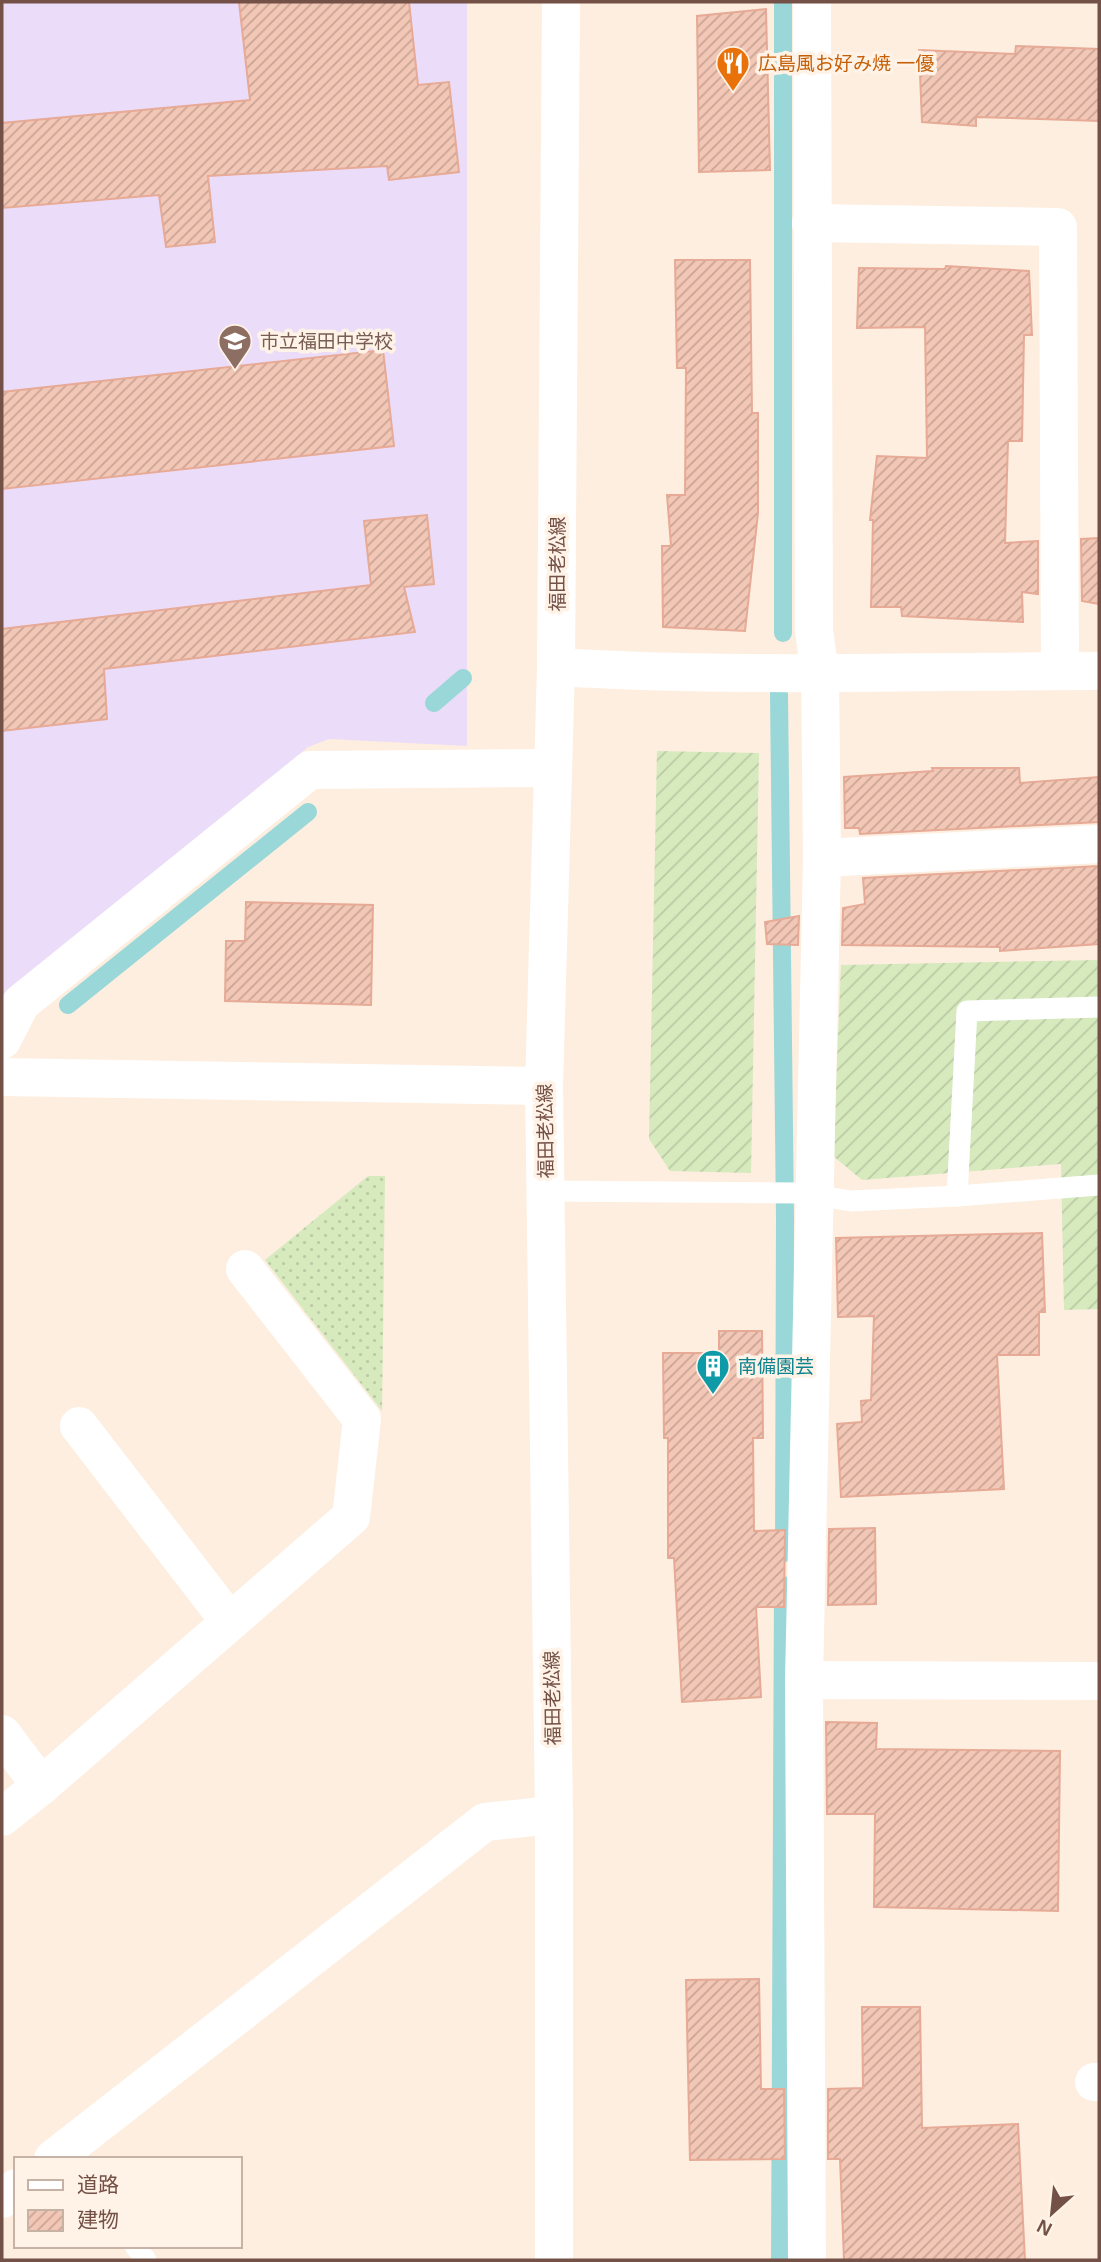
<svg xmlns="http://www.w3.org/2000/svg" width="1101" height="2262" font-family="Helvetica,'Noto Sans JP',sans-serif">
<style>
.education{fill:#ebddf9}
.grass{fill:url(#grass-dots)}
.garden{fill:url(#garden-furrows)}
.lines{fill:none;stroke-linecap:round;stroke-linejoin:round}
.stream{stroke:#9ad7d8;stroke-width:18}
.building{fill:url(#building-hatch);stroke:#e6aa96;stroke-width:2}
.service{stroke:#fff;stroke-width:21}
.minor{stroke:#fff;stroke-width:38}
.tertiary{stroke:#fff;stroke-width:38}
.secondary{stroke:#fff;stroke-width:38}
.labels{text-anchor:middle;stroke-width:7;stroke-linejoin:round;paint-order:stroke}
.food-label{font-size:19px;fill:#c56008;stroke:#fff2e6;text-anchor:start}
.education-label{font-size:19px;fill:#785e54;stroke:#fff2e6;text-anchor:start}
.street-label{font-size:19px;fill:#745147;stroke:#fff2e6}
.culture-label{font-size:19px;fill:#0d838f;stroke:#fff2e6;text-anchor:start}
</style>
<defs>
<pattern id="grass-dots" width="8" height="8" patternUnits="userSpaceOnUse" patternTransform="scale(1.75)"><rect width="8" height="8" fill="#d6eabe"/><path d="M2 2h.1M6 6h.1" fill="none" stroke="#bbcaa5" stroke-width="1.8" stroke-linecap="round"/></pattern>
<pattern id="garden-furrows" width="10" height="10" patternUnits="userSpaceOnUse" patternTransform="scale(1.75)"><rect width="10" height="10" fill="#d6eabe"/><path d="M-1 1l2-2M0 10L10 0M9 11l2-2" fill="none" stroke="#bbcaa5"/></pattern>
<pattern id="building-hatch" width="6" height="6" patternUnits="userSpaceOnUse" patternTransform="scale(1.75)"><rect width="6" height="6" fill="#f3c7b6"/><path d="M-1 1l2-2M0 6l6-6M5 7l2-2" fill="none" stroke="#c9a496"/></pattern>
</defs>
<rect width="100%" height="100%" fill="#fdeedf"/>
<!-- education -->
<path class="education" d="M 2,2 L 467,2 L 467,746 L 329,739 L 308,747 L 2,1002 Z"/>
<!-- grass -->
<path class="grass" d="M 368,1176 L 385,1176 L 382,1411 L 265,1260 Z"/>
<!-- garden -->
<g class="garden">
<path d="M 657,751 L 759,753 L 751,1173 L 670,1171 L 649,1139 Z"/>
<path d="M 1099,960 L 1099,1309 L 1064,1310 L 1061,1164 L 862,1180 L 833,1156 L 841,965 Z"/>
</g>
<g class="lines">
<!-- stream -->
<g class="stream">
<path d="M 783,633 L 783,2"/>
<path d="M 779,694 L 785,1217 L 784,1553"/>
<path d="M 434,703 L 463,678"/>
<path d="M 68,1005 L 308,812"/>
<path d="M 780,2260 L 783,1585"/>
</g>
</g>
<!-- building -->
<g class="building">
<path d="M 239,2 L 409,2 L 418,85 L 449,82 L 459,172 L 389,180 L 387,166 L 208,176 L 215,242 L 166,247 L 159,195 L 2,208 L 2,123 L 250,100 Z"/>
<path d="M 766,9 L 770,170 L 699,172 L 697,16 Z"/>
<path d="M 1016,46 L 1099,49 L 1099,121 L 976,117 L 976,126 L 922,122 L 919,50 L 1015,54 Z"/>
<path d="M 675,260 L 750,260 L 752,413 L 758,413 L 758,513 L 745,631 L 663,627 L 662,546 L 671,546 L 667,495 L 685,495 L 686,368 L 677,368 Z"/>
<path d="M 946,266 L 1029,271 L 1032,335 L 1024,335 L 1022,441 L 1008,441 L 1005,543 L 1038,541 L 1038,594 L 1022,592 L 1023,622 L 902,616 L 901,607 L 871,607 L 873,520 L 870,520 L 877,456 L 927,458 L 925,327 L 857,328 L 859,268 L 945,269 Z"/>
<path d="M 383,350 L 394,446 L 2,489 L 2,392 Z"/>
<path d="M 427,515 L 434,584 L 404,587 L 415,632 L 104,669 L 107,719 L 2,731 L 2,629 L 371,585 L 364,521 Z"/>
<path d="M 1099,538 L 1099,604 L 1082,601 L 1081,539 Z"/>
<path d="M 932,768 L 1019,768 L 1020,783 L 1099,777 L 1099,822 L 860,834 L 859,828 L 845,828 L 844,777 L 933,771 Z"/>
<path d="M 1099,866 L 1099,944 L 1000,951 L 1000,947 L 842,945 L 843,908 L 865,904 L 863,878 Z"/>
<path d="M 246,902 L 373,905 L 371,1005 L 225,1001 L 226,941 L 245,941 Z"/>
<path d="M 799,916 L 798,945 L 767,944 L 765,922 Z"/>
<path d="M 1042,1233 L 1045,1312 L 1039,1312 L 1039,1355 L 997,1355 L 1004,1489 L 841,1497 L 837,1424 L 862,1422 L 861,1401 L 871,1400 L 874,1316 L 838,1317 L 836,1238 Z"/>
<path d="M 719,1331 L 762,1331 L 763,1438 L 753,1438 L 754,1531 L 785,1530 L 784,1607 L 756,1607 L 761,1697 L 682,1702 L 674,1558 L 668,1558 L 668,1438 L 664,1438 L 663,1353 L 719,1353 Z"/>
<path d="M 875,1528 L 876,1604 L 828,1605 L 829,1529 Z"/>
<path d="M 826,1722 L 877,1723 L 876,1749 L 1060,1751 L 1058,1911 L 874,1907 L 875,1814 L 827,1814 Z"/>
<path d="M 759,1979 L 761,2089 L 784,2089 L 785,2159 L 690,2160 L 686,1980 Z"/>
<path d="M 862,2007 L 920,2007 L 922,2128 L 1018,2124 L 1025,2260 L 844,2260 L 840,2159 L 828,2159 L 828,2089 L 863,2088 Z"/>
</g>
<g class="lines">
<!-- service -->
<g class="service">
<path d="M 546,1191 L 801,1193 L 851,1201 L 957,1196 L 1099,1185"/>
<path d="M 957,1196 L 967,1011 L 1099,1007"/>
<path d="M 135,2246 L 146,2260"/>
</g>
<!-- minor -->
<g class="minor">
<path d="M 811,223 L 1058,227 L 1060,671"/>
<path d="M 556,667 C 737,678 918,671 1099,671"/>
<path d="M 822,858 L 1099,844"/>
<path d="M 2,1040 L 21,1003 L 310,770 L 553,768"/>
<path d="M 79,1426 L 230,1622"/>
<path d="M 804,1680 L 1099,1681"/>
<path d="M 2,1734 L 41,1786"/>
<path d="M 2,1817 L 41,1786 L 351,1517 L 362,1419 L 245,1269"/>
<path d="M 1094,2082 L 1099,2082"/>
<path d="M 53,2159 L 485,1822 L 554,1815"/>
<path d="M 2,2199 L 16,2188"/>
<path d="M 807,2260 L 804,1680 L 822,858 L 820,675 L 814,630 L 812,2"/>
</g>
<!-- tertiary -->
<path class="tertiary" d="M 2,1077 L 544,1086"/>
<!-- secondary -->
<path class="secondary" d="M 554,2260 L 554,1815 L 544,1086 L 556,667 L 561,2"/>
</g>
<!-- icons -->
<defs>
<symbol id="restaurant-pin" viewBox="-11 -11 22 30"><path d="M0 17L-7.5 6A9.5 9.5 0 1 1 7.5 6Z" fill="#e8710a" stroke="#fff2e6"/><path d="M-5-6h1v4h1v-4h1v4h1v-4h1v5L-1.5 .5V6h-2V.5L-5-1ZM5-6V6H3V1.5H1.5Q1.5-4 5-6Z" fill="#fff"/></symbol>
<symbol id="school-pin" viewBox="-11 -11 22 30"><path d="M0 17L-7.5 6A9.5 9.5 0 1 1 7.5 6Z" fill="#8d6e63" stroke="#fff2e6"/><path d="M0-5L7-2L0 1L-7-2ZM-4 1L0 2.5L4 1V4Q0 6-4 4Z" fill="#fff"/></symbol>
<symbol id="building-pin" viewBox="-11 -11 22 30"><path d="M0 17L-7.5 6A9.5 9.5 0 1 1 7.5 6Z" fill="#0f9aa8" stroke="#fff2e6"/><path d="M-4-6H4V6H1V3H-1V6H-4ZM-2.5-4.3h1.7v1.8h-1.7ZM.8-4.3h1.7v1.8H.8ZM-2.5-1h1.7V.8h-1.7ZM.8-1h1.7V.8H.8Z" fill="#fff"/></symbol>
</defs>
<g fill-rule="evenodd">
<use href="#restaurant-pin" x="714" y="44" width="38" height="52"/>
<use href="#school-pin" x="216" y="322" width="38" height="52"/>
<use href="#building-pin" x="694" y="1347" width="38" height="52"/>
</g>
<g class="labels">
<!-- food labels -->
<g class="food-label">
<text x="758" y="70">広島風お好み焼 一優</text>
</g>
<!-- education labels -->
<g class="education-label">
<text x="260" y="348">市立福田中学校</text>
</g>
<!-- street labels -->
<g class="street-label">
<text transform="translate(557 564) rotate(-90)" y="7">福田老松線</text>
<text transform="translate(545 1131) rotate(-91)" y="7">福田老松線</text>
<text transform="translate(552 1698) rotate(-91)" y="7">福田老松線</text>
</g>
<!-- culture labels -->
<g class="culture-label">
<text x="738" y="1373">南備園芸</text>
</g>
</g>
<!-- border -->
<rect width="1101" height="2262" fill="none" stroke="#745147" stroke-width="7"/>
<!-- legend -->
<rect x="14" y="2157" width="228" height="91" fill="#fff2e6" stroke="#c7b2a6" stroke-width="2"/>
<rect x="28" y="2180" width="35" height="10" fill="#ffffff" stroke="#c7b2a6" stroke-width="2"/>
<text x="77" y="2192" font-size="21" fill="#745147">道路</text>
<rect x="28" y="2210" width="35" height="21" fill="url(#building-hatch)" stroke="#c7b2a6" stroke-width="2"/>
<text x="77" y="2227" font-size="21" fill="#745147">建物</text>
<!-- north arrow -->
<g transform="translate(1052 2213) rotate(207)" stroke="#fff2e6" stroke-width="5" paint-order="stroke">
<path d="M0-5L12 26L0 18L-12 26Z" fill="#745147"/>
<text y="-10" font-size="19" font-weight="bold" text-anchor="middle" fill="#745147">N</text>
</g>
</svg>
